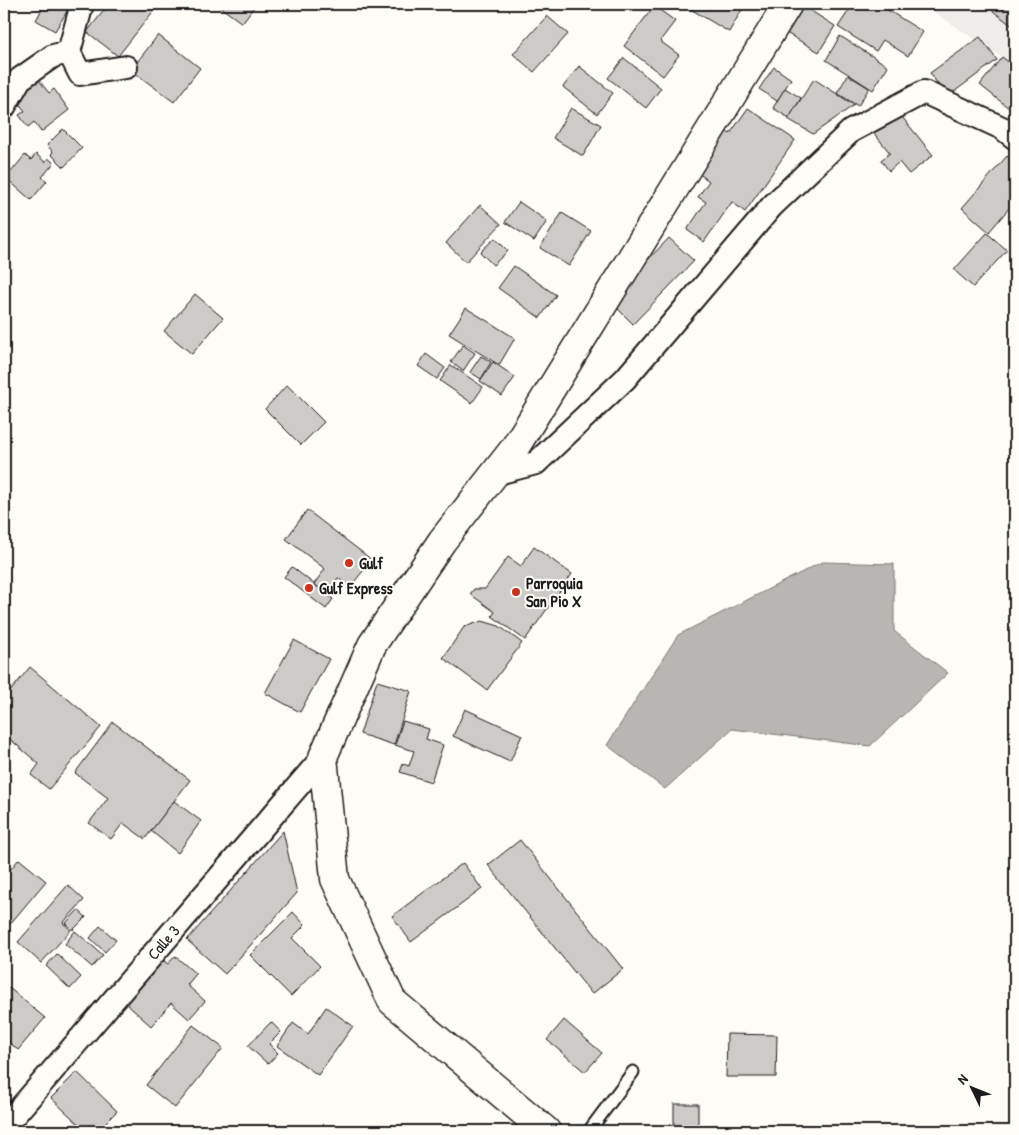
<svg xmlns="http://www.w3.org/2000/svg" width="1019" height="1135" font-family="'Patrick Hand',sans-serif">
<style>
.built{fill:#eeede9}
.water{fill:#b7b6b2;stroke:#797876}
.building{fill:#cccbc8;stroke:#1c1c1c}
.lines{fill:none;stroke-linecap:round;stroke-linejoin:round}
.service-casing{stroke:#1c1c1c;stroke-width:15}
.minor-casing{stroke:#1c1c1c;stroke-width:26}
.tertiary-casing{stroke:#1c1c1c;stroke-width:31}
.service{stroke:#fdfcf7;stroke-width:11}
.minor{stroke:#fdfcf7;stroke-width:22}
.tertiary{stroke:#fdfcf7;stroke-width:28}
.poi-dot{fill:#c8321e;stroke:#fdfcf7;stroke-width:2}
.labels{text-anchor:middle;stroke-width:4;stroke-linejoin:round;paint-order:stroke}
.poi-label{font-size:16px;font-weight:bold;fill:#1c1c1c;stroke:#fdfcf7;text-anchor:start}
.street-label{font-size:16px;fill:#1c1c1c;stroke:#fdfcf7}
</style>
<rect width="100%" height="100%" fill="#fdfcf7"/>
<filter id="ink" filterUnits="userSpaceOnUse"><feTurbulence type="fractalNoise" baseFrequency=".02" numOctaves="2"/><feDisplacementMap in="SourceGraphic" scale="10" xChannelSelector="R" yChannelSelector="G"/><feConvolveMatrix kernelMatrix="1 2 1 2 8 2 1 2 1" color-interpolation-filters="sRGB"/></filter>
<g filter="url(#ink)">
<!-- built -->
<path class="built" d="M 922,4 L 1015,4 L 1015,66 Z"/>
<!-- water -->
<path class="water" d="M 822,562 L 894,564 L 894,631 L 948,673 L 870,746 L 732,729 L 665,789 L 607,745 L 678,635 Z"/>
<!-- building -->
<g class="building">
<path d="M 45,4 L 51,4 L 56,7 L 58,4 L 62,4 L 69,8 L 55,31 L 36,20 Z"/>
<path d="M 109,4 L 159,4 L 118,56 L 87,32 Z"/>
<path d="M 216,4 L 256,4 L 242,23 Z"/>
<path d="M 682,4 L 740,4 L 744,6 L 729,32 Z"/>
<path d="M 800,4 L 835,26 L 819,52 L 783,31 Z"/>
<path d="M 853,4 L 878,4 L 923,32 L 908,56 L 883,40 L 876,51 L 838,27 Z"/>
<path d="M 984,4 L 1015,4 L 1015,28 Z"/>
<path d="M 654,6 L 675,21 L 660,41 L 679,55 L 663,76 L 624,46 Z"/>
<path d="M 547,16 L 568,34 L 534,72 L 513,54 Z"/>
<path d="M 158,35 L 200,68 L 174,102 L 131,70 Z"/>
<path d="M 840,36 L 888,66 L 873,90 L 826,60 Z"/>
<path d="M 980,37 L 997,60 L 947,97 L 930,73 Z"/>
<path d="M 1002,57 L 1015,67 L 1015,113 L 980,85 Z"/>
<path d="M 624,58 L 661,88 L 646,108 L 608,78 Z"/>
<path d="M 579,66 L 613,93 L 597,114 L 563,87 Z"/>
<path d="M 774,67 L 791,79 L 777,101 L 759,89 Z"/>
<path d="M 848,75 L 869,88 L 858,106 L 837,93 Z"/>
<path d="M 38,79 L 49,93 L 54,89 L 69,110 L 41,132 L 34,122 L 28,127 L 19,115 L 25,111 L 14,97 Z"/>
<path d="M 814,79 L 854,105 L 813,134 L 788,119 Z"/>
<path d="M 785,88 L 801,98 L 789,118 L 773,108 Z"/>
<path d="M 571,108 L 601,125 L 583,156 L 553,138 Z"/>
<path d="M 748,108 L 795,140 L 745,212 L 732,202 L 704,242 L 687,230 L 706,202 L 698,197 L 709,181 L 690,167 L 719,126 L 730,134 Z"/>
<path d="M 898,112 L 933,155 L 909,174 L 899,162 L 889,171 L 881,160 L 890,153 L 873,132 Z"/>
<path d="M 63,129 L 82,148 L 64,167 L 51,154 L 53,152 L 47,145 Z"/>
<path d="M 36,154 L 45,162 L 48,158 L 54,163 L 42,177 L 47,181 L 31,200 L 6,178 L 25,155 L 31,160 Z"/>
<path d="M 1007,156 L 1015,163 L 1015,201 L 989,232 L 962,208 Z"/>
<path d="M 519,202 L 547,221 L 534,241 L 505,222 Z"/>
<path d="M 480,205 L 501,224 L 466,262 L 446,243 Z"/>
<path d="M 562,213 L 591,231 L 569,266 L 540,248 Z"/>
<path d="M 987,233 L 1007,250 L 973,287 L 954,270 Z"/>
<path d="M 495,238 L 508,251 L 493,265 L 480,252 Z"/>
<path d="M 669,238 L 694,261 L 633,324 L 609,300 Z"/>
<path d="M 514,266 L 556,295 L 540,318 L 498,288 Z"/>
<path d="M 195,294 L 223,318 L 192,354 L 164,331 Z"/>
<path d="M 466,308 L 515,338 L 499,365 L 449,334 Z"/>
<path d="M 463,345 L 475,353 L 463,371 L 451,362 Z"/>
<path d="M 426,354 L 445,368 L 437,379 L 418,366 Z"/>
<path d="M 481,356 L 491,362 L 481,379 L 470,372 Z"/>
<path d="M 493,362 L 515,377 L 502,396 L 480,381 Z"/>
<path d="M 451,365 L 483,387 L 472,403 L 440,381 Z"/>
<path d="M 287,385 L 324,422 L 301,445 L 265,409 Z"/>
<path d="M 307,510 L 372,560 L 350,587 L 338,578 L 326,593 L 314,584 L 325,569 L 286,539 Z"/>
<path d="M 534,547 L 572,574 L 525,640 L 492,616 L 495,612 L 470,594 L 474,589 L 485,589 L 508,557 L 521,566 Z"/>
<path d="M 292,567 L 333,599 L 326,609 L 284,577 Z"/>
<path d="M 482,621 L 499,626 L 522,643 L 487,690 L 443,658 L 464,627 Z"/>
<path d="M 294,640 L 329,659 L 300,712 L 265,693 Z"/>
<path d="M 30,667 L 101,727 L 49,789 L 31,775 L 39,764 L 4,734 L 4,699 Z"/>
<path d="M 377,681 L 411,691 L 394,745 L 360,734 Z"/>
<path d="M 465,709 L 522,735 L 510,762 L 453,736 Z"/>
<path d="M 403,721 L 429,729 L 426,739 L 443,745 L 431,782 L 400,772 L 403,764 L 409,766 L 414,751 L 395,745 Z"/>
<path d="M 113,722 L 190,780 L 145,839 L 123,823 L 111,839 L 89,823 L 108,798 L 75,773 Z"/>
<path d="M 174,801 L 201,821 L 178,853 L 151,831 Z"/>
<path d="M 283,831 L 297,893 L 225,974 L 187,940 Z"/>
<path d="M 520,840 L 623,969 L 592,994 L 488,865 Z"/>
<path d="M 19,859 L 46,881 L 5,930 L 4,929 L 4,877 Z"/>
<path d="M 463,863 L 482,889 L 411,942 L 392,916 Z"/>
<path d="M 68,885 L 84,900 L 63,923 L 71,930 L 41,963 L 18,942 Z"/>
<path d="M 78,910 L 86,917 L 73,930 L 66,923 Z"/>
<path d="M 293,912 L 305,925 L 292,938 L 320,966 L 291,996 L 250,955 Z"/>
<path d="M 100,926 L 116,940 L 105,952 L 90,938 Z"/>
<path d="M 75,931 L 103,955 L 92,967 L 65,944 Z"/>
<path d="M 57,954 L 81,977 L 70,989 L 46,966 Z"/>
<path d="M 175,956 L 196,974 L 187,985 L 205,1001 L 189,1019 L 171,1003 L 151,1026 L 123,1001 L 160,958 L 168,964 Z"/>
<path d="M 8,987 L 45,1018 L 18,1050 L 4,1038 L 4,992 Z"/>
<path d="M 326,1007 L 353,1026 L 318,1075 L 277,1046 L 293,1023 L 308,1034 Z"/>
<path d="M 564,1020 L 602,1053 L 585,1072 L 547,1040 Z"/>
<path d="M 271,1022 L 281,1032 L 269,1044 L 278,1053 L 268,1064 L 248,1046 Z"/>
<path d="M 193,1025 L 223,1048 L 175,1108 L 146,1085 Z"/>
<path d="M 727,1034 L 777,1035 L 776,1077 L 726,1077 Z"/>
<path d="M 77,1072 L 117,1111 L 97,1131 L 86,1131 L 51,1098 Z"/>
<rect x="674" y="1104" width="24" height="27"/>
<path d="M 51,1124 L 62,1131 L 46,1131 Z"/>
<path d="M 608,1126 L 614,1131 L 603,1131 Z"/>
</g>
<g class="lines">
<defs>
<path id="service" d="M 589,1131 L 633,1072"/>
<g id="minor">
<path d="M 69,52 L 80,74 L 126,67"/>
<path d="M 4,107 L 20,79 L 53,56 L 69,52 L 82,4"/>
<path d="M 494,474 L 536,463 L 625,379 L 772,206 L 851,131 L 924,92 L 1002,128 L 1015,138"/>
<path id="s1" d="M 4,1127 L 323,757"/>
</g>
<path id="tertiary" d="M 546,1131 L 392,1001 L 335,879 L 323,757 L 372,645 L 442,541 L 514,449 L 788,4"/>
</defs>
<!-- service casing -->
<use href="#service" class="service-casing"/>
<!-- minor casing -->
<use href="#minor" class="minor-casing"/>
<!-- tertiary casing -->
<use href="#tertiary" class="tertiary-casing"/>
<!-- service -->
<use href="#service" class="service"/>
<!-- minor -->
<use href="#minor" class="minor"/>
<!-- tertiary -->
<use href="#tertiary" class="tertiary"/>
</g>
</g>
<!-- markers -->
<g class="poi-dot">
<circle cx="349" cy="563" r="5"/>
<circle cx="309" cy="588" r="5"/>
<circle cx="516" cy="592" r="5"/>
</g>
<g class="labels">
<!-- poi labels -->
<g class="poi-label">
<text x="359" y="569">Gulf</text>
<text x="526" y="589">Parroquia<tspan x="526" dy="18">San Pio X</tspan></text>
<text x="319" y="594">Gulf Express</text>
</g>
<!-- street labels -->
<g class="street-label">
<text dy="6" stroke="none"><textPath href="#s1" startOffset="244">Calle 3</textPath></text>
</g>
</g>
<!-- margin -->
<rect width="1019" height="1135" fill="none" stroke="#fdfcf7" stroke-width="20"/>
<rect x="10" y="10" width="999" height="1115" fill="none" stroke="#1c1c1c" stroke-width="2" filter="url(#ink)"/>
<!-- north arrow -->
<g transform="translate(972 1088) rotate(313)" stroke="#fdfcf7" stroke-width="4" paint-order="stroke">
<path d="M0-4L9 19L0 12L-9 19Z" fill="#1c1c1c"/>
<text y="-8" font-size="14" font-weight="bold" text-anchor="middle" fill="#1c1c1c">N</text>
</g>
</svg>
